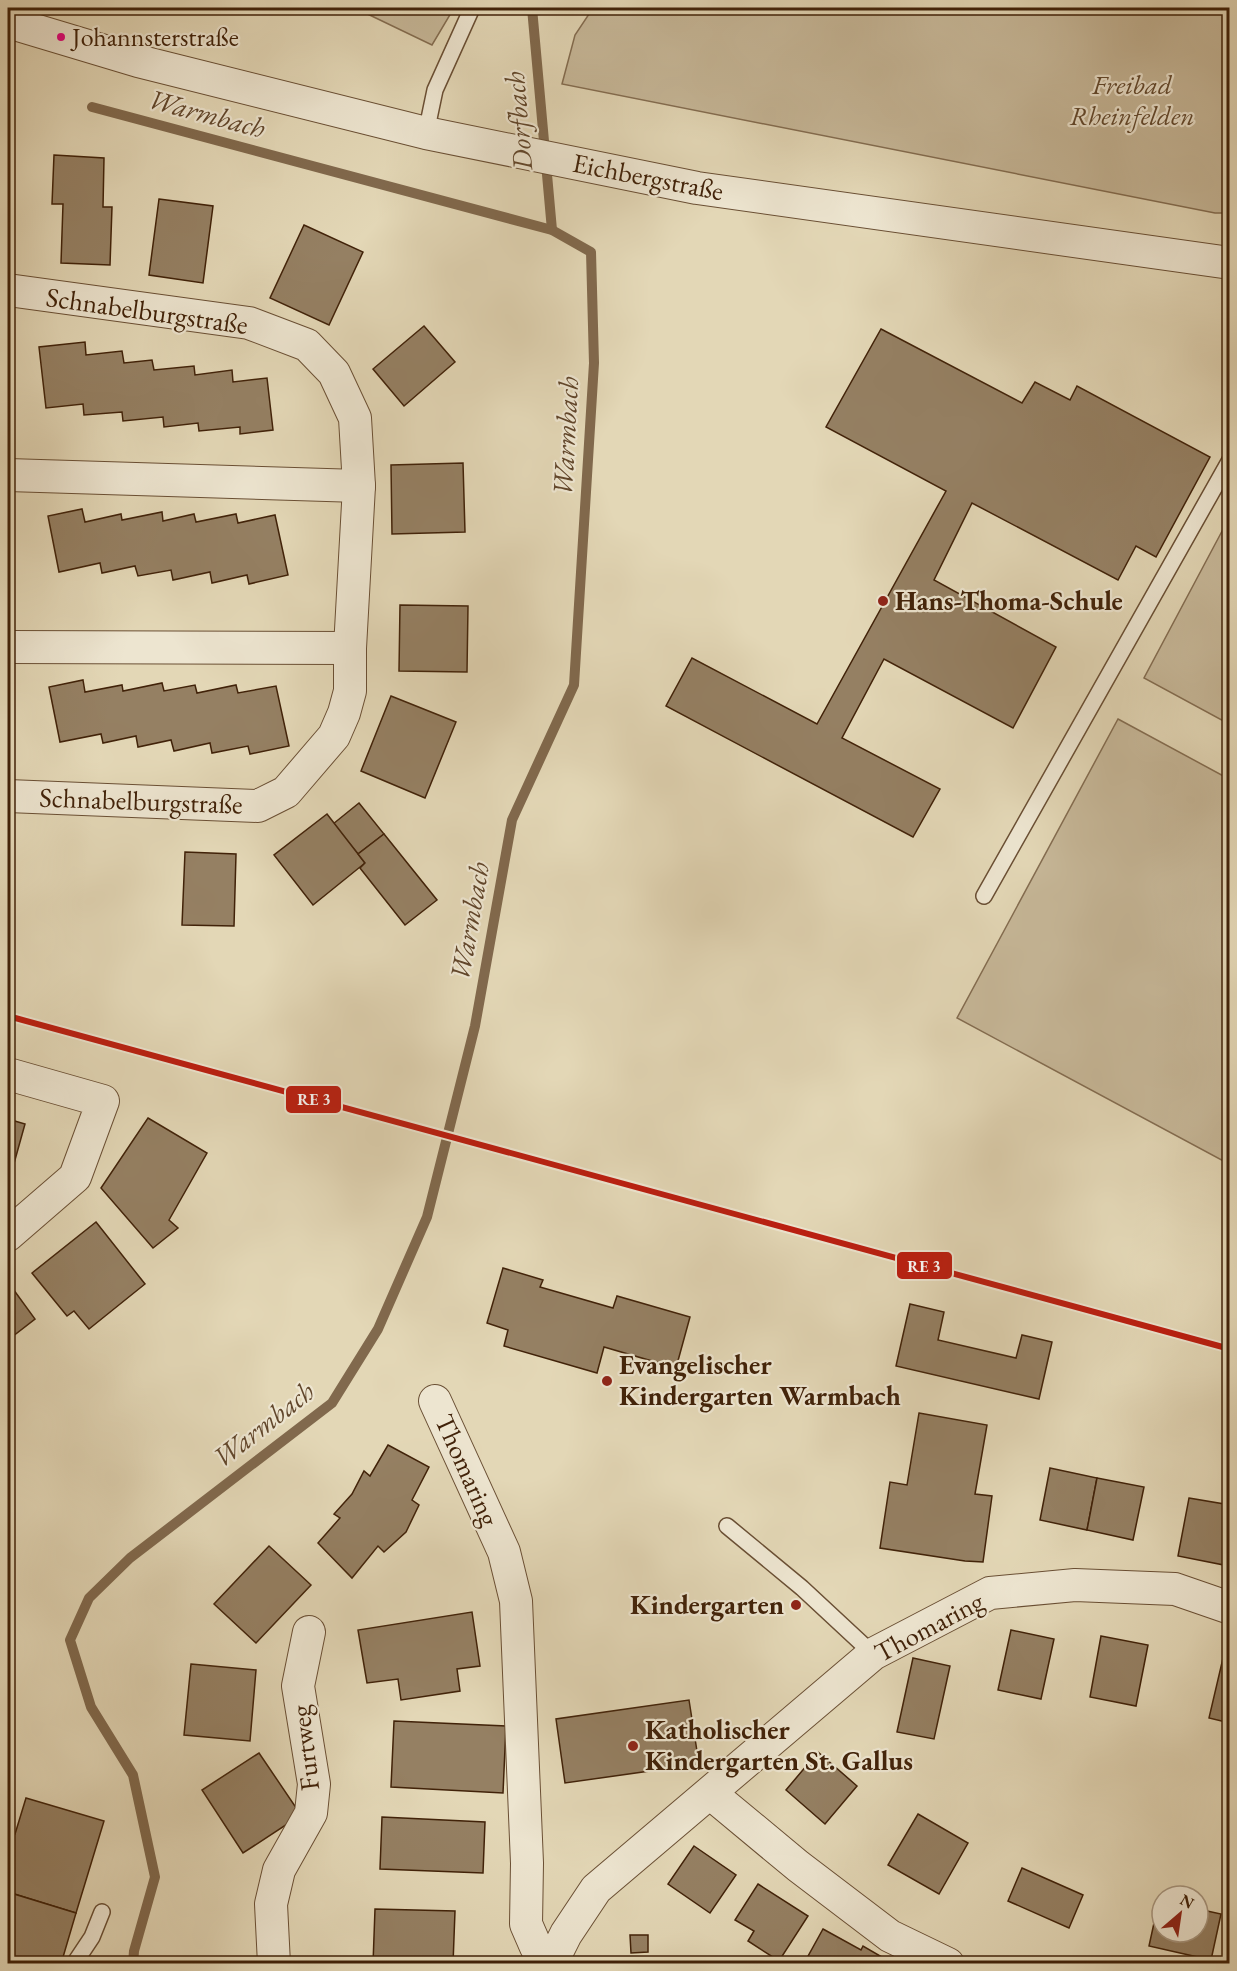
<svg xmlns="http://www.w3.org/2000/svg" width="1237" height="1971" font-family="'EB Garamond',serif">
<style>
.green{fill:#c7b899;stroke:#846d51;stroke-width:1.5}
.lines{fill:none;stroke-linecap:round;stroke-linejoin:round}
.stream{stroke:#81694d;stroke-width:10}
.building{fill:#958063;stroke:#412209;stroke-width:1.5}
.lane-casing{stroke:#6a4f34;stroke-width:18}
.street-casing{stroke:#6a4f34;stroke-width:34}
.lane{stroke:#ede5d0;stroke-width:15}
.street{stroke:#ede5d0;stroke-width:32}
.rail-1-casing{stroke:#ede5d0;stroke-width:10}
.rail-1{stroke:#bb1e10;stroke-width:6}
.bus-dot{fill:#e5007d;stroke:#ede5d0;stroke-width:2}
.poi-dot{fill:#8f2418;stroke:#ede5d0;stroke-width:2}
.labels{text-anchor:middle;stroke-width:4.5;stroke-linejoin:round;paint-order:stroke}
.bus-label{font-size:26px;fill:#412209;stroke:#ede5d0;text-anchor:start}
.park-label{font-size:27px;font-style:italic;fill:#62482d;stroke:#ede5d0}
.street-label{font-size:27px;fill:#412209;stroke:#ede5d0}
.poi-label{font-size:27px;font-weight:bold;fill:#412209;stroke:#ede5d0;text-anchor:start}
.water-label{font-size:28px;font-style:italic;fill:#61462b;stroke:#ede5d0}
.line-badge{stroke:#ede5d0;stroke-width:2}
.badge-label{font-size:16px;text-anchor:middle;font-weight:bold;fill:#fff}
</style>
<rect width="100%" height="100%" fill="#e3d7b6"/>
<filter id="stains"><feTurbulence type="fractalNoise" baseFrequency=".00333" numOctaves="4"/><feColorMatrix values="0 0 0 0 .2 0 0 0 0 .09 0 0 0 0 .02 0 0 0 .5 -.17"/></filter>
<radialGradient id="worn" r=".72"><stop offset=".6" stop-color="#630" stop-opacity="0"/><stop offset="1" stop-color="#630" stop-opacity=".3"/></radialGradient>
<!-- green -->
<g class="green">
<path d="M 355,8 L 454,8 L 432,45 Z"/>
<path d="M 593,8 L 1229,8 L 1229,213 L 1215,213 L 562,84 L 575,35 Z"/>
<path d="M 1229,518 L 1229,724 L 1144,678 Z"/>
<path d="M 1118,719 L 1229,779 L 1229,1164 L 957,1018 Z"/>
</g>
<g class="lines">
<!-- stream -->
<g class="stream">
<path d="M 532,8 L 552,230"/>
<path d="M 92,107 L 552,230 L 591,252 L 594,363 L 574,685 L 512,820 L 475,1026 L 427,1217 L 378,1329 L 332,1403 L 130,1558 L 89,1598 L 70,1640 L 91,1707 L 133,1775 L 155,1877 L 134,1951 L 133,1964"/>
</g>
</g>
<!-- building -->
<g class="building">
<path d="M 54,155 L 104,158 L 103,207 L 112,207 L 110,265 L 61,263 L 63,204 L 52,204 Z"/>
<path d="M 159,199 L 213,206 L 203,283 L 149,275 Z"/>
<path d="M 304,225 L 363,252 L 329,325 L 270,298 Z"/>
<path d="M 424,326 L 455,362 L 404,406 L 373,369 Z"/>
<path d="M 881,329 L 1022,403 L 1035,382 L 1070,400 L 1077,386 L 1210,457 L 1156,557 L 1136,546 L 1118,580 L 972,503 L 934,580 L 1056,647 L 1013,728 L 884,659 L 842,738 L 940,789 L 913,837 L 666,706 L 692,658 L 817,724 L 946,491 L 826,427 Z"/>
<path d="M 85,342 L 86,355 L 122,351 L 124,363 L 152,360 L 154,370 L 194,366 L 195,375 L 232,370 L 233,382 L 267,378 L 273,430 L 240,434 L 240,427 L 199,431 L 198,423 L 164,427 L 163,417 L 123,421 L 122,412 L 84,415 L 83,404 L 46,408 L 39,347 Z"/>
<path d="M 463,463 L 465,532 L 392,534 L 391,465 Z"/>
<path d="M 82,509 L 85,522 L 121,514 L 122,520 L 162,512 L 163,521 L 194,514 L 196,522 L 236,514 L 238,523 L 275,515 L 288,575 L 249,584 L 247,575 L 212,583 L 210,572 L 173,580 L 171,570 L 138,576 L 135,566 L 102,573 L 100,563 L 59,572 L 48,516 Z"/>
<path d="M 400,605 L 468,606 L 467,672 L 399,671 Z"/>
<path d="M 83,680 L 85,692 L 122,685 L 123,691 L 162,683 L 164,691 L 195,685 L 197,693 L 236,685 L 238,693 L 276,686 L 289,746 L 250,754 L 248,746 L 212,753 L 210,743 L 174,751 L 171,740 L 138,747 L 136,736 L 103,743 L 101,734 L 60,742 L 49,687 Z"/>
<path d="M 391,696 L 456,722 L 425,798 L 361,771 Z"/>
<path d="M 359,803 L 384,834 L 358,854 L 333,824 Z"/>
<path d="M 327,814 L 365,863 L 313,905 L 274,855 Z"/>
<path d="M 384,834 L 437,900 L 405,925 L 360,868 L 365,863 L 358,854 Z"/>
<path d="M 185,852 L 236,854 L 234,926 L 182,925 Z"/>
<path d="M 148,1118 L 207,1153 L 169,1220 L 178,1228 L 153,1248 L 101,1188 Z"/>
<path d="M 8,1119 L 25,1124 L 8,1185 Z"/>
<path d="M 96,1222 L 145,1284 L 89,1329 L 74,1311 L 67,1316 L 32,1273 Z"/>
<path d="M 503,1268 L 543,1280 L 540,1287 L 613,1308 L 617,1296 L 690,1317 L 676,1368 L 604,1347 L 597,1373 L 504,1346 L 508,1330 L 487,1323 Z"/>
<path d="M 8,1282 L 35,1319 L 8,1340 Z"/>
<path d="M 910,1304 L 944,1312 L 938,1340 L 1016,1358 L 1022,1335 L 1052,1342 L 1039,1399 L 896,1366 Z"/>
<path d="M 919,1413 L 987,1425 L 975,1494 L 992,1496 L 983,1562 L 965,1561 L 880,1548 L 890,1482 L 907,1485 Z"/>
<path d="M 388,1445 L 429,1467 L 412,1500 L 419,1505 L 406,1532 L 384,1552 L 378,1546 L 352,1578 L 318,1543 L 340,1518 L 334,1514 L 352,1494 L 364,1471 L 370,1476 Z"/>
<path d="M 1050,1468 L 1097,1478 L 1087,1530 L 1040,1520 Z"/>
<path d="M 1097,1478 L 1144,1487 L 1133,1540 L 1087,1530 Z"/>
<path d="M 1189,1498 L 1230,1505 L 1230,1537 L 1224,1565 L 1178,1556 Z"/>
<path d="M 1230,1537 L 1230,1566 L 1224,1565 Z"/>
<path d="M 269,1546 L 311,1585 L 256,1643 L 214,1604 Z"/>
<path d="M 472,1612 L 480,1666 L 457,1669 L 460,1691 L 401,1700 L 398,1679 L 367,1683 L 358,1630 Z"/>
<path d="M 1011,1630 L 1054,1639 L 1041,1699 L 998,1690 Z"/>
<path d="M 1101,1636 L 1148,1645 L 1136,1706 L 1090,1697 Z"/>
<path d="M 913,1658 L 950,1666 L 934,1739 L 897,1732 Z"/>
<path d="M 1223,1658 L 1230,1659 L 1230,1723 L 1209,1718 Z"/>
<path d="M 191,1664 L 256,1670 L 250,1741 L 184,1735 Z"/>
<path d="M 689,1700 L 699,1764 L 565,1783 L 556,1719 Z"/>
<path d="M 394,1721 L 506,1726 L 503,1793 L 391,1787 Z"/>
<path d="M 818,1752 L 857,1786 L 825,1824 L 786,1790 Z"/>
<path d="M 259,1753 L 301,1815 L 243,1853 L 202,1790 Z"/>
<path d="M 26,1798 L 104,1821 L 76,1913 L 8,1892 L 8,1832 L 15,1834 Z"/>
<path d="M 918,1814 L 968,1843 L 939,1894 L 888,1865 Z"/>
<path d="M 382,1817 L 485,1822 L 483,1873 L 380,1869 Z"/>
<path d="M 694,1846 L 736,1875 L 710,1913 L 668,1884 Z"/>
<path d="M 1022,1868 L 1083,1895 L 1069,1928 L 1008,1901 Z"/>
<path d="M 758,1884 L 808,1916 L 779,1961 L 748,1941 L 754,1931 L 735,1920 Z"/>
<path d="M 14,1894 L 76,1913 L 61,1964 L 8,1964 L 8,1916 Z"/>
<path d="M 1159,1900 L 1162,1901 L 1162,1932 L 1198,1932 L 1198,1909 L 1221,1914 L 1211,1960 L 1149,1946 Z"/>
<path d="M 375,1909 L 455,1911 L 453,1964 L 373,1964 Z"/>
<path d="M 823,1929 L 861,1950 L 863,1946 L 894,1964 L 817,1964 L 807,1958 Z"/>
<path d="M 630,1935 L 648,1935 L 648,1952 L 631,1953 Z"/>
</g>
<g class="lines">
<defs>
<g id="lane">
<path d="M 426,133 L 435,90 L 472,8"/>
<path d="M 984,896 L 1230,460"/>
<path d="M 727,1526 L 802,1588 L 873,1654"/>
<path d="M 74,1964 L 92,1937 L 102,1912"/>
</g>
<g id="street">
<path d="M 8,22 L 138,61 L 426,133 L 697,188 L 1230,263"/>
<path d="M 8,290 L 249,323 L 307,345 L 334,373 L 355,418 L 359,486 L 350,648 L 350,691 L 344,713 L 334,736 L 286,792 L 258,806 L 8,796"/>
<path d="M 8,475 L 359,486"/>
<path d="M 8,647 L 350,648"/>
<path d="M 8,1074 L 103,1101 L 75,1177 L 8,1235"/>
<path d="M 435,1401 L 504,1552 L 516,1601 L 527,1863 L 526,1924 L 536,1947 L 554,1956"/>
<path d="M 710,1793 L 798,1866 L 890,1936 L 948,1964"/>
<path d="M 274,1964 L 271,1904 L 279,1870 L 311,1813 L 314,1784 L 298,1686 L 309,1632"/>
<path d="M 551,1964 L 566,1934 L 596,1889 L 873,1654 L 990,1593 L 1075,1585 L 1175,1589 L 1230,1608"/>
</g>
</defs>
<!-- lane casing -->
<use href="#lane" class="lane-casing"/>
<!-- street casing -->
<use href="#street" class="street-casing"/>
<!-- lane -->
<use href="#lane" class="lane"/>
<!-- street -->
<use href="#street" class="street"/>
<defs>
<path id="rail-1" d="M 8,1016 L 1230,1349"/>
</defs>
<!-- rail-1 casing -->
<use href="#rail-1" class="rail-1-casing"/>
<!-- rail-1 -->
<use href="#rail-1" class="rail-1"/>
</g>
<!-- markers -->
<circle class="bus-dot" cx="61" cy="37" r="5"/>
<g class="poi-dot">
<circle cx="883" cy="601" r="6"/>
<circle cx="607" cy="1381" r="6"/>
<circle cx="796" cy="1605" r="6"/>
<circle cx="633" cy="1746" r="6"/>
</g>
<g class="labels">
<!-- bus labels -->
<g class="bus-label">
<text x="72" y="46">Johannsterstraße</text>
</g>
<!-- park labels -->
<g class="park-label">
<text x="1132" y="94">Freibad<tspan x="1132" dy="31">Rheinfelden</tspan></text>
</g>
<!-- street labels -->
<g class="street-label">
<text transform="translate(648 177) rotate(11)" y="9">Eichbergstraße</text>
<text transform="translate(147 311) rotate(8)" y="9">Schnabelburgstraße</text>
<text transform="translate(141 801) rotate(2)" y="9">Schnabelburgstraße</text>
<text transform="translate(467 1470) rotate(66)" y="9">Thomaring</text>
<text transform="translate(929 1627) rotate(-28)" y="9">Thomaring</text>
<text transform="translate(305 1748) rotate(-97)" y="9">Furtweg</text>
</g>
<!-- poi labels -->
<g class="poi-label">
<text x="895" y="610">Hans-Thoma-Schule</text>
<text x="619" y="1374">Evangelischer<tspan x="619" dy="31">Kindergarten Warmbach</tspan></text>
<text x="784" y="1614" text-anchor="end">Kindergarten</text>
<text x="645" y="1739">Katholischer<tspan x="645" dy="31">Kindergarten St. Gallus</tspan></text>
</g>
<!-- water labels -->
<g class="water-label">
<text transform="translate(207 113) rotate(15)" y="10">Warmbach</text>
<text transform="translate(518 121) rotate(-95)" y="10">Dorfbach</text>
<text transform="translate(565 436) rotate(-87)" y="10">Warmbach</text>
<text transform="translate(469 921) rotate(-80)" y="10">Warmbach</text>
<text transform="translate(263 1424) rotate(-38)" y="10">Warmbach</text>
</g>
</g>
<g class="line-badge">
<rect x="285" y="1085" width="57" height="29" rx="6" fill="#bb1e10"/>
<rect x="896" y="1251" width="57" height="29" rx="6" fill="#bb1e10"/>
</g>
<g class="badge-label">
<text x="314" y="1105">RE 3</text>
<text x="924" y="1272">RE 3</text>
</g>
<!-- margin -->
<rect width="1237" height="1971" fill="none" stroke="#e3d7b6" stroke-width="30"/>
<rect x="9" y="9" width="1219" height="1953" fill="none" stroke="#412209" stroke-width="3"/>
<rect x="15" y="15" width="1207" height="1941" fill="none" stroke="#412209" stroke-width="1.5"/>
<!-- north arrow -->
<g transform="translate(1180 1914) rotate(29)"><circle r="28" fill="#ede5d0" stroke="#a89780" stroke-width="1.5"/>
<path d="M0-4.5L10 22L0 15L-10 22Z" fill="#8f2418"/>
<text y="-9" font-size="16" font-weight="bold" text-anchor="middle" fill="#412209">N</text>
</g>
<rect width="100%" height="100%" filter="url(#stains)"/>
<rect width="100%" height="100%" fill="url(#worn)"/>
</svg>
